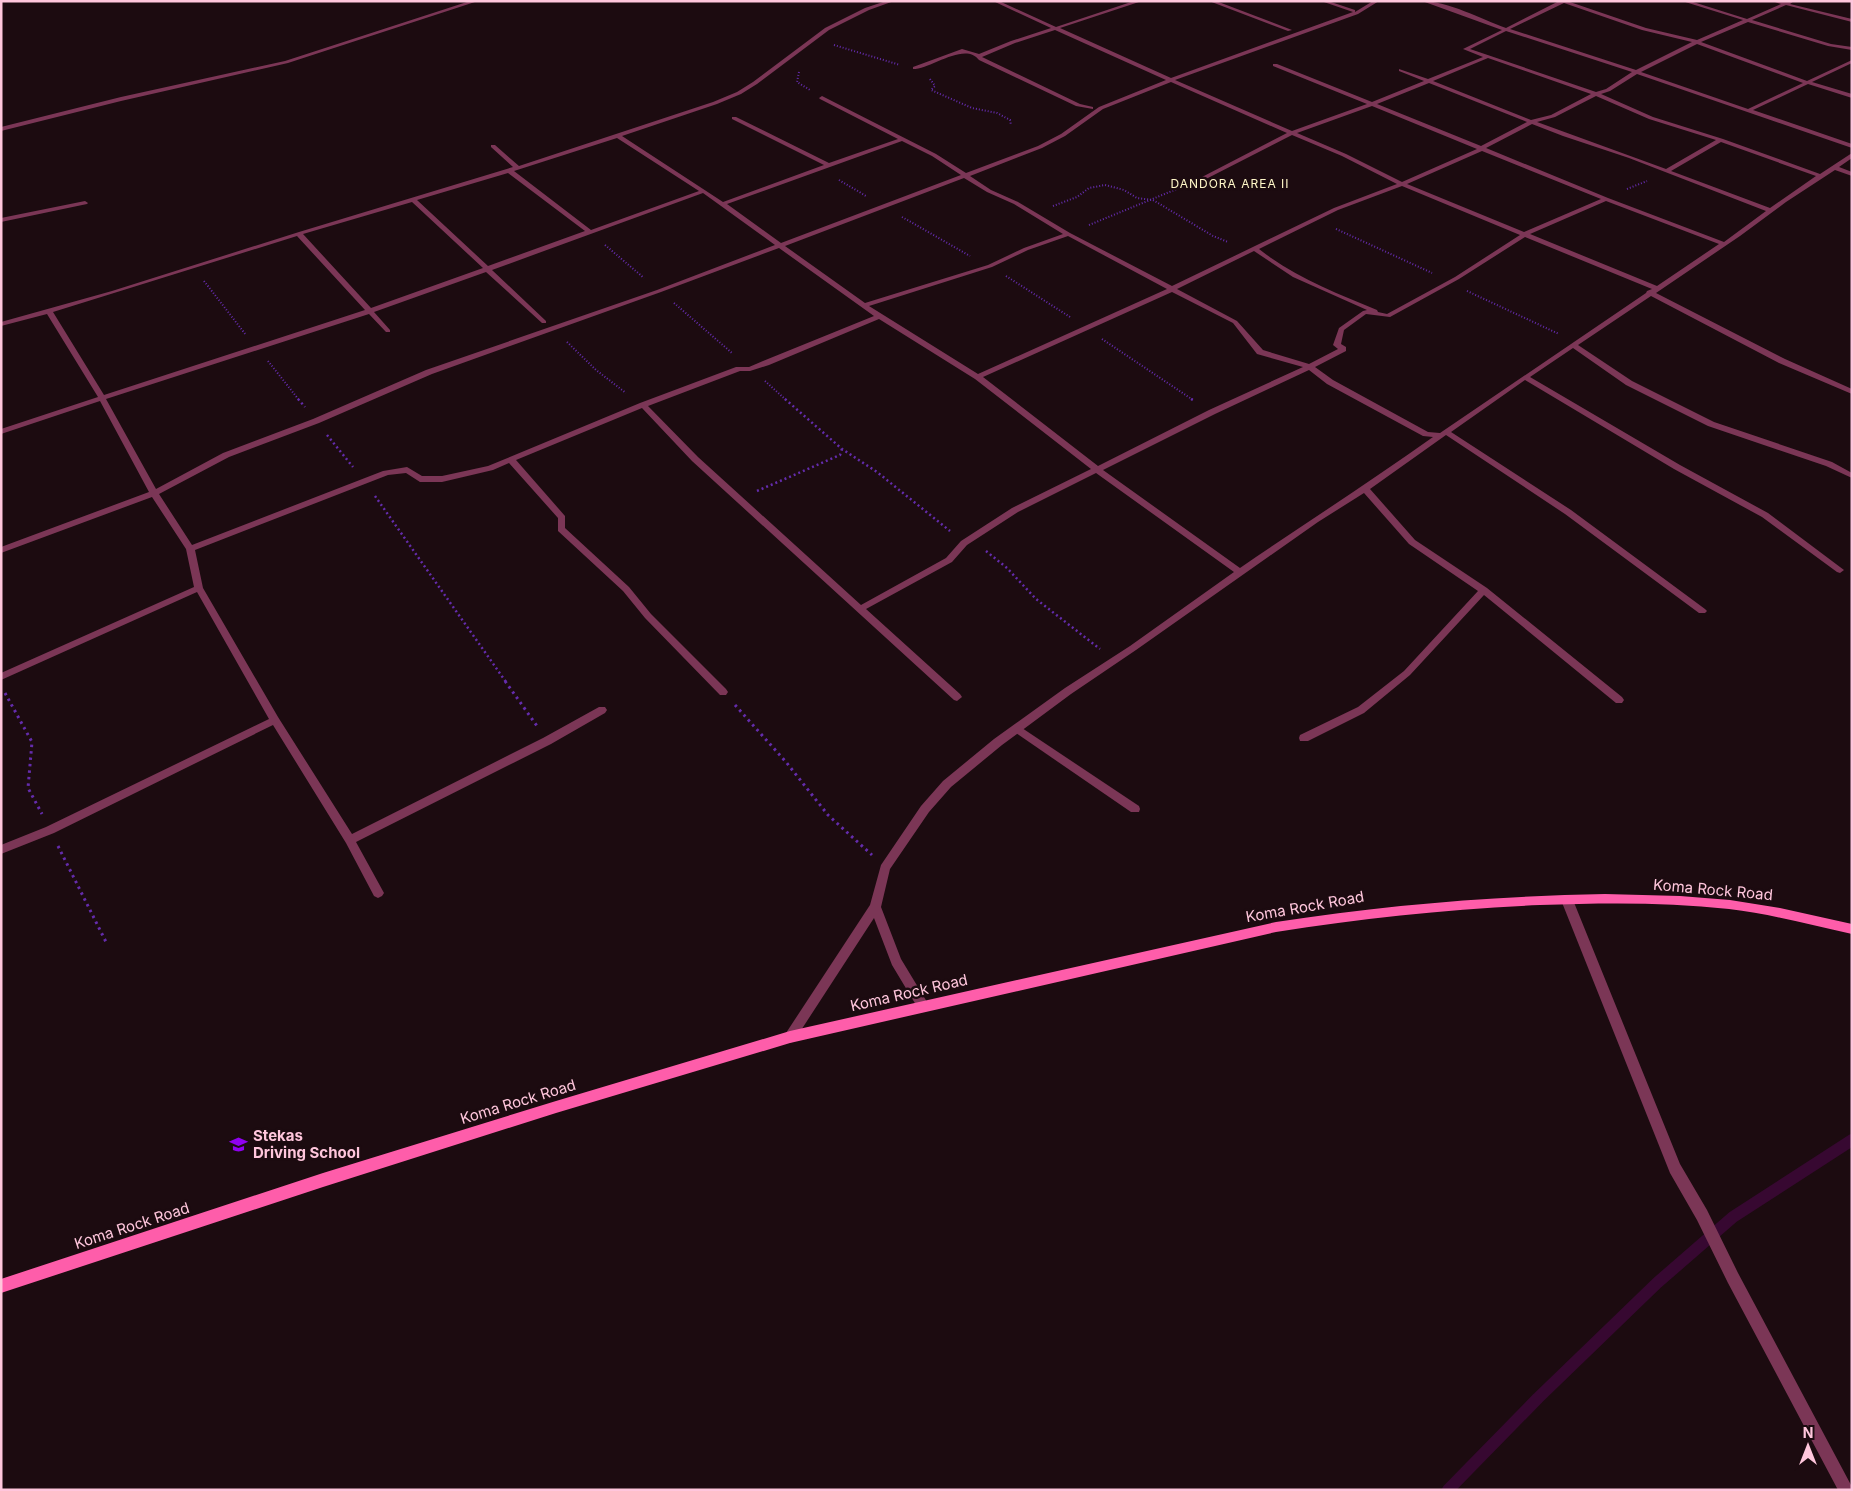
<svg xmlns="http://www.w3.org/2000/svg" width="1853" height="1491" font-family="Inter,sans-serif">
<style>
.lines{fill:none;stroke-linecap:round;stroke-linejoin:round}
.stream{stroke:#370831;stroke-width:12}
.path-far2{stroke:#642cac;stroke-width:2;stroke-dasharray:1 2;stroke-linecap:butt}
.path-far1{stroke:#642cac;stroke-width:2.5;stroke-dasharray:2 3;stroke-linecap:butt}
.path{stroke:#642cac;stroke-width:3;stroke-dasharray:2.5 4;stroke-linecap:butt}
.service{fill:#7b3656;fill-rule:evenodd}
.minor{fill:#7b3656;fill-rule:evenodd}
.secondary{fill:#fe5daa;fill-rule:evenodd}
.labels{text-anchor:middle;stroke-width:5;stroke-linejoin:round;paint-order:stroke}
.far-quarter-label{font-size:12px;letter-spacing:1px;fill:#fff7c8;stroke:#1c0b10}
.near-street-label{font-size:15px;fill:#ffc6dc;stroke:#1c0b10}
.near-poi-label{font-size:15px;font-weight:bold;fill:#ffc6dc;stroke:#1c0b10;text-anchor:start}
</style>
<rect width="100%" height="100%" fill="#1c0b10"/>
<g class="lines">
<!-- stream -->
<path class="stream" d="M 1448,1490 L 1538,1398 L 1657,1283 L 1733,1217 L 1852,1140"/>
<!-- path-far2 -->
<g class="path-far2">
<path d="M 834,45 L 900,65"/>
<path d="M 799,72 L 797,82 L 810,90"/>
<path d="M 930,79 L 935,86 L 931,90 L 972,108 L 997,113 L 1010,120 L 1011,125"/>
<path d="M 839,180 L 866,196"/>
<path d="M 1627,189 L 1647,181"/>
<path d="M 1053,206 L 1077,197 L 1089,188 L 1105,185 L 1124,190 L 1137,198 L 1153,200 L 1213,236 L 1228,242"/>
<path d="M 902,217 L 970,256"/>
<path d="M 1089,225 L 1189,184"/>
<path d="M 1336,229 L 1432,273"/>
<path d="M 605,245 L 644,278"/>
<path d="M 1006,276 L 1070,317"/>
<path d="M 204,281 L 246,335"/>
<path d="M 1467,291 L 1559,334"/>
<path d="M 674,303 L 732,353"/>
<path d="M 1102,339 L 1193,400"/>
<path d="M 567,342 L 596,370 L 626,393"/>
<path d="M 268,361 L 299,400"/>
<path d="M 765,381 L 786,400"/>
</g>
<!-- path-far1 -->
<g class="path-far1">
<path d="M 298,399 L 305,407"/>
<path d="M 785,399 L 842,449 L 877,472 L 950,531"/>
<path d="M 1191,399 L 1195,401"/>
<path d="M 327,435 L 353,467"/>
<path d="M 757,491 L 840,455 L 842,449"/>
<path d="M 375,496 L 506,682"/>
<path d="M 986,551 L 1007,568 L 1036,599 L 1100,649"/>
</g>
<!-- path -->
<g class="path">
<path d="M 505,681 L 537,726"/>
<path d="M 5,693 L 32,742 L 28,788 L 42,814"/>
<path d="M 735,705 L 786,762 L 828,815 L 872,855"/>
<path d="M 58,846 L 107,944"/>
</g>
<!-- service -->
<g class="service">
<path d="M 85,201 L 88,203 L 87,204 L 1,222 L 1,218 Z"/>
<path d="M 1016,724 L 1139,806 L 1140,809 L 1139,812 L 1131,812 L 1013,731 L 1011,728 Z"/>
<path d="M 1567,895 L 1571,897 L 1573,900 L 1680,1164 L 1707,1210 L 1738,1273 L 1851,1485 L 1852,1490 L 1838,1490 L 1728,1283 L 1697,1220 L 1670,1173 L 1561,900 L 1563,897 Z"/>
</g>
<!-- minor -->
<g class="minor">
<path d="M 470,1 L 478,1 L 288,63 L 121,101 L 1,131 L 1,127 L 121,97 L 285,61 Z"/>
<path d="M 886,1 L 894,1 L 869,10 L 829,30 L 757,84 L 741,94 L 717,104 L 622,136 L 723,202 L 824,165 L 732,119 L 732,117 L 736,117 L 829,163 L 898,139 L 820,99 L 819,98 L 822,96 L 936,154 L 966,173 L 1038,146 L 1061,134 L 1099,107 L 1166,80 L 1055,30 L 1015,43 L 982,57 L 1080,104 L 1093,107 L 1093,109 L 1076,106 L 979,60 C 965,41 931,69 913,69 L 913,67 L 962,49 L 979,54 L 1011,41 L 1051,28 L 993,1 L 999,1 L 1056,27 L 1134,1 L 1142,1 L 1060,28 L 1171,78 L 1353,12 L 1321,1 L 1328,1 L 1355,10 L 1355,12 L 1373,1 L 1379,1 L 1358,14 L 1175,80 L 1292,131 L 1367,104 L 1273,66 L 1273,64 L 1277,64 L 1372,102 L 1424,81 L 1399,71 L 1399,69 L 1428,79 L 1483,57 L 1463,49 L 1502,30 L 1422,1 C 1448,1 1481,19 1506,28 L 1559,1 L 1567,1 L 1646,28 L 1697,40 L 1743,20 L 1682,1 L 1690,1 L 1747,19 L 1781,4 L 1772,1 L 1794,1 L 1790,4 L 1852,19 L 1852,22 L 1786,5 L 1752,20 L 1831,44 L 1852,47 L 1852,50 L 1828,46 L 1748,22 L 1701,42 L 1807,81 L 1852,60 L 1852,63 L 1812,82 L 1852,94 L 1852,98 L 1808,84 L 1753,110 L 1852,144 L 1852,148 L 1637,74 L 1610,91 L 1601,94 L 1653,117 L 1723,139 L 1820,174 L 1852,153 L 1852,158 L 1839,167 L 1852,172 L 1852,176 L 1835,170 L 1786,202 L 1740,236 L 1656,293 L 1785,359 L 1852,389 L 1852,394 L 1779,363 L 1651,296 L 1578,345 L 1632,381 L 1714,422 L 1832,462 L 1852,473 L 1852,478 L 1826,466 L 1708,426 L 1626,385 L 1573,348 L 1530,377 L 1680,465 L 1768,513 L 1844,570 L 1840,573 L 1837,572 L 1762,517 L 1674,469 L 1525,380 L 1451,432 L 1571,510 L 1705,609 L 1707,611 L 1705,613 L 1699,613 L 1565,514 L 1446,435 L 1370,489 L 1415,540 L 1487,588 L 1622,697 L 1624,700 L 1622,703 L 1616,703 L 1484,595 L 1410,675 L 1364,713 L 1308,741 L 1300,741 L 1299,738 L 1300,735 L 1358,707 L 1404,671 L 1478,591 L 1409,544 L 1364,493 L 1318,522 L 1136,650 L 1071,694 L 1002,745 L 951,787 L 929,812 L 890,869 L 881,907 L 901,959 L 927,1002 L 929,1006 L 927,1010 L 923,1011 L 919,1010 L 892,965 L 874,918 L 794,1041 L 790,1043 L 786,1041 L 784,1037 L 786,1033 L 870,905 L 881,865 L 921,806 L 943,781 L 994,739 L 1065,688 L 1130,646 L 1234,572 L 1096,473 L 1018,512 L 967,545 L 952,562 L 866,609 L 960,694 L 962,697 L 957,701 L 954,700 L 692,461 L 642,408 L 516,460 L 565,516 L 565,528 L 629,587 L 651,614 L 726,689 L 728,692 L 726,695 L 720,695 L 645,618 L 623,591 L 558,531 L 558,518 L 509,463 L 493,470 L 442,482 L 420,482 L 406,473 L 388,475 L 195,550 L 203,588 L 278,717 L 352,834 L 543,738 L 599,707 L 605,707 L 607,710 L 605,713 L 551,744 L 356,842 L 384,893 L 382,896 L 378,898 L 374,896 L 346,843 L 273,725 L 54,833 L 1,854 L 1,845 L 46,827 L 269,719 L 197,592 L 1,680 L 1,673 L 194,587 L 186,549 L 152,497 L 1,553 L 1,547 L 149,492 L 100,401 L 1,434 L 1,429 L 98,397 L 47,314 L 1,326 L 1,322 L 112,291 L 299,232 L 513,167 L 491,147 L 491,145 L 495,145 L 519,166 L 713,102 L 737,92 L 753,82 L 825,28 L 865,8 ZM 1564,3 L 1642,30 L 1692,42 L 1636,70 L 1510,29 ZM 1506,31 L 1632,72 L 1606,89 L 1596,92 L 1470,49 ZM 1697,44 L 1803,83 L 1748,109 L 1641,72 ZM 1488,58 L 1591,94 L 1551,115 L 1531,120 L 1433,81 ZM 1171,82 L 1287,133 L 1202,177 L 1202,179 L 1206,179 L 1292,135 L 1342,156 L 1397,184 L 1334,208 L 1172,286 L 1070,233 L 1018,202 L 991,190 L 970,176 L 1042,148 L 1065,136 L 1103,109 ZM 1429,83 L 1527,122 L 1481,146 L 1377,104 ZM 1596,96 L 1649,119 L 1716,140 L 1666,169 L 1537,122 L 1555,117 ZM 1372,106 L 1477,149 L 1402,182 L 1346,154 L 1297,133 ZM 1532,124 L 1563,136 L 1629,158 L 1766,211 L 1724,242 L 1608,198 L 1486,148 ZM 617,138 L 699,191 L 591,230 L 514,171 ZM 902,141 L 932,156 L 961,175 L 781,243 L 727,204 ZM 1721,142 L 1816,176 L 1770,208 L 1671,171 ZM 1482,151 L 1601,199 L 1524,232 L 1407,184 ZM 508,173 L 585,231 L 488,266 L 417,200 ZM 964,178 L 987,192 L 1014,204 L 1063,234 L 1024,248 L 988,265 L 865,303 L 785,246 ZM 1402,186 L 1520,235 L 1455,277 L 1387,314 L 1378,312 L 1377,310 C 1336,293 1294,277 1259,249 L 1338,210 ZM 703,193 L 775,245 L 657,290 L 426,370 L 313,419 L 223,453 L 156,489 L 106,399 L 369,314 L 386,332 L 390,332 L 390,330 L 374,312 L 486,272 L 542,323 L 546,323 L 546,321 L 492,270 ZM 1606,201 L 1719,244 L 1657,286 L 1530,234 ZM 412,202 L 483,268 L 371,308 L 303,234 ZM 297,236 L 365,310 L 104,395 L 53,312 ZM 1068,236 L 1167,289 L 978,374 L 869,306 L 992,267 L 1028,250 ZM 1525,237 L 1652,289 L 1647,291 L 1646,293 L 1440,433 L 1428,432 L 1333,380 L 1315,367 L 1346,351 L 1346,347 L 1341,344 L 1344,330 L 1366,314 L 1390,317 L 1459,279 ZM 779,248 L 874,316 L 763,361 L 749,367 L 736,367 L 640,403 L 488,466 L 442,476 L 422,476 L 407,467 L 383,471 L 192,545 L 159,494 L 229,457 L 319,423 L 432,374 L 661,292 ZM 1254,251 L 1293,277 L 1367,310 L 1363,311 L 1339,328 L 1333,345 L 1338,349 L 1309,364 L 1263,350 L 1237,321 L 1177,289 ZM 1172,292 L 1233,323 L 1257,354 L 1303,367 L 1209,410 L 1098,466 L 983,377 ZM 879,319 L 975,379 L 1091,469 L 1012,508 L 961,541 L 946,558 L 861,605 L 698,457 L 648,406 L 740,371 L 750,371 L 769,365 ZM 1309,370 L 1327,384 L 1423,436 L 1433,437 C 1370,482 1304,524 1240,568 L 1103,470 L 1215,414 Z"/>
<path d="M 1209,1 L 1216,1 L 1292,30 L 1288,31 Z"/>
</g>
<!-- secondary -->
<path class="secondary" d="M 1605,894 L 1680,896 L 1730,900 L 1780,908 L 1852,924 L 1852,934 C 1811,925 1771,914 1729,909 C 1666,902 1603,903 1540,905 C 1451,909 1363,918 1276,932 L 790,1043 L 556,1113 L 323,1187 L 1,1293 L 1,1279 L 323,1173 L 556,1101 L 790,1031 L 1276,922 C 1385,905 1494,896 1605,894 Z"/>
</g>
<!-- icons -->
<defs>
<symbol id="school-bare" viewBox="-9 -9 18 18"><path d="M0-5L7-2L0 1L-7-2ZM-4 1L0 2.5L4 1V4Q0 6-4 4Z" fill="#8f01f0" stroke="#1c0b10" stroke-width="2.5" paint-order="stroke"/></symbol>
</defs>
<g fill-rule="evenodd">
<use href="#school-bare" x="226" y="1132" width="25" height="25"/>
</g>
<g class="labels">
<!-- far-quarter labels -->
<g class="far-quarter-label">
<text x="1230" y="188">DANDORA AREA II</text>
</g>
<!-- near-street labels -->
<g class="near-street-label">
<text transform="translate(1713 890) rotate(5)" y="5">Koma Rock Road</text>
<text transform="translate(1305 907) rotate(-10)" y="5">Koma Rock Road</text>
<text transform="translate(909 993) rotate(-13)" y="5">Koma Rock Road</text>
<text transform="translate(518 1102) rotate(-17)" y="5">Koma Rock Road</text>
<text transform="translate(132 1226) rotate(-18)" y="5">Koma Rock Road</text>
</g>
<!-- near-poi labels -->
<g class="near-poi-label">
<text x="253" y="1141">Stekas<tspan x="253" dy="17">Driving School</tspan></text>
</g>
</g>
<!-- border -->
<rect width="1853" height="1491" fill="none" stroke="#ffc6dc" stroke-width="5"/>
<!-- north arrow -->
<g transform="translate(1808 1446)" stroke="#1c0b10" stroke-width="4" paint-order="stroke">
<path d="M0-4L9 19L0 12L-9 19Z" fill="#ffc6dc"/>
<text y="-8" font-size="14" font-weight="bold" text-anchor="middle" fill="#ffc6dc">N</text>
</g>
</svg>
